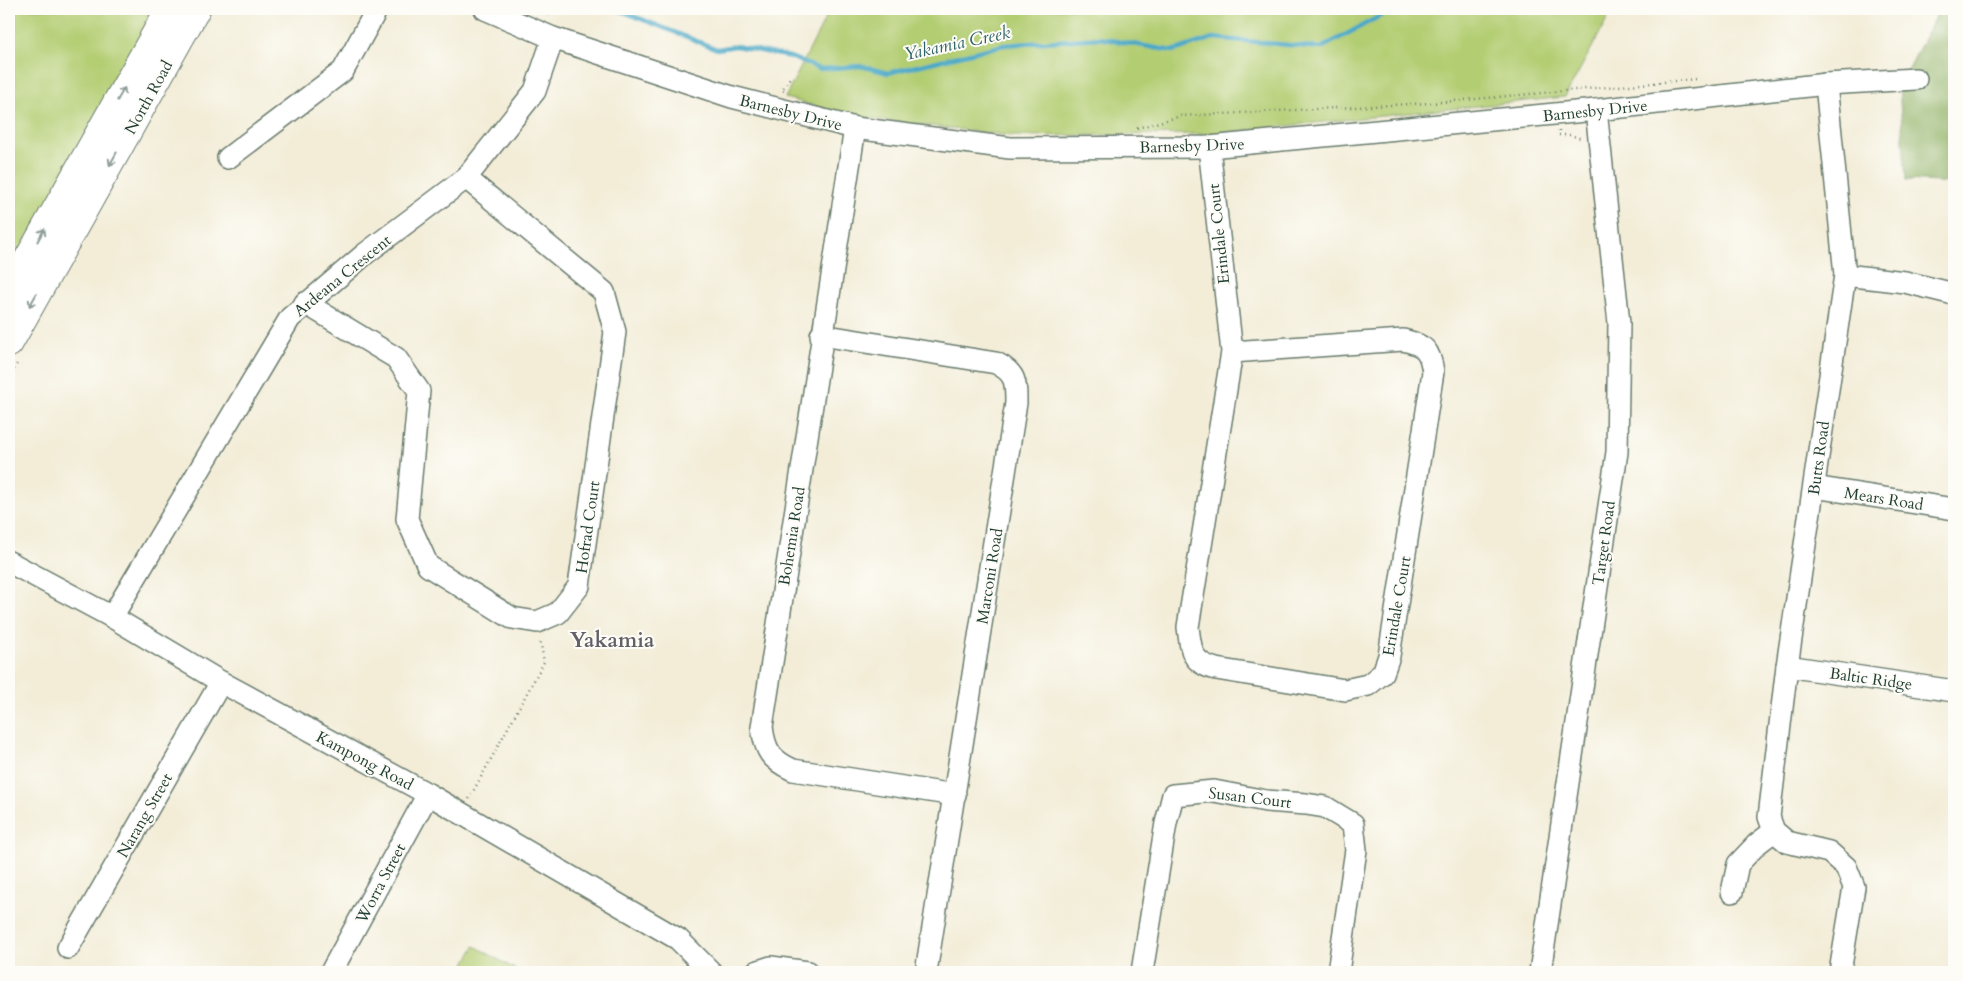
<svg xmlns="http://www.w3.org/2000/svg" width="1963" height="981" font-family="Cardo,serif">
<style>
.green{fill:#b3cd72;stroke:#698553}
.forest{fill:#8eb064;stroke:#56764c}
.lines{fill:none;stroke-linecap:round;stroke-linejoin:round}
.stream{stroke:#48a8c7;stroke-width:4.5}
.minor-casing{stroke:#697b6d;stroke-width:24}
.major-casing{stroke:#697b6d;stroke-width:30}
.path{stroke:#697b6d;stroke-width:2.5;stroke-dasharray:1 4;stroke-linecap:butt}
.minor{stroke:#fff;stroke-width:21}
.major{stroke:#fff;stroke-width:28}
.oneway{stroke:#8f9e9a}
.labels{text-anchor:middle;stroke-width:4;stroke-linejoin:round;paint-order:stroke}
.street-label{font-size:16px;fill:#1f3d34;stroke:#fdfcf7}
.water-label{font-size:18px;font-style:italic;fill:#2d6267;stroke:#fdfcf7}
.district-label{font-size:21px;font-weight:bold;fill:#646067;stroke:#fdfcf7}
</style>
<rect width="100%" height="100%" fill="#fdfcf7"/>
<filter id="ink" filterUnits="userSpaceOnUse"><feTurbulence type="fractalNoise" baseFrequency=".02" numOctaves="2"/><feDisplacementMap in="SourceGraphic" scale="10" xChannelSelector="R" yChannelSelector="G"/><feConvolveMatrix kernelMatrix="1 2 1 2 8 2 1 2 1" color-interpolation-filters="sRGB"/></filter>
<filter id="wash" filterUnits="userSpaceOnUse"><feTurbulence type="fractalNoise" baseFrequency=".0096" numOctaves="4" result="noise"/><feDisplacementMap in="SourceGraphic" scale="20" xChannelSelector="R" yChannelSelector="G"/><feGaussianBlur stdDeviation="1.12" result="paint"/><feColorMatrix in="noise" values="0 0 0 0 0 0 0 0 0 0 0 0 0 0 0 0 0 1.4 0 .05"/><feComposite in="paint" operator="in"/></filter>
<g filter="url(#wash)">
<rect width="100%" height="100%" fill="#f3edd8"/>
<!-- green -->
<g class="green">
<path d="M 9,9 L 163,9 L 9,277 Z"/>
<path d="M 830,9 L 1613,9 L 1565,97 L 1208,134 L 1012,136 L 857,117 L 785,98 Z"/>
<path d="M 475,946 L 520,972 L 460,972 Z"/>
</g>
<!-- forest -->
<path class="forest" d="M 1939,9 L 1954,9 L 1954,183 L 1906,180 L 1899,88 Z"/>
<g class="lines">
<!-- stream -->
<path class="stream" d="M 616,9 L 717,49 L 736,46 L 790,57 L 820,69 L 861,66 L 888,73 L 1004,45 L 1099,38 L 1173,51 L 1213,38 L 1321,48 L 1393,9"/>
</g>
</g>
<g filter="url(#ink)">
<g class="lines">
<defs>
<g id="minor">
<path d="M 485,9 L 553,38 L 732,97 L 855,128 L 1010,148 L 1209,147 L 1596,110 L 1826,84 L 1916,79"/>
<path d="M 1826,84 L 1845,275 L 1787,666 L 1769,817 L 1774,831 L 1787,842 L 1829,852 L 1846,867 L 1854,887 L 1840,972"/>
<path d="M 855,128 L 762,727 C 765,751 771,760 793,770 L 955,795"/>
<path d="M 1209,147 L 1232,352 L 1188,627 C 1191,650 1191,663 1216,669 L 1345,690 L 1368,685 L 1383,673 L 1389,656 L 1433,372 C 1430,350 1425,345 1403,340 L 1232,352"/>
<path d="M 228,158 L 343,71 L 377,9"/>
<path d="M 1845,275 L 1905,282 L 1954,294"/>
<path d="M 305,303 L 396,358 L 419,391 L 407,519 L 428,566 L 512,618 L 537,622 L 558,613 L 579,586 L 615,332 L 604,292 L 466,178"/>
<path d="M 821,335 L 996,363 C 1016,373 1016,382 1016,403 L 926,972"/>
<path d="M 1814,487 L 1954,509"/>
<path d="M 9,562 L 112,617 L 221,682 L 428,794 L 678,939 L 711,972"/>
<path d="M 112,617 L 290,318 L 365,254 L 466,178 L 535,91 L 553,38"/>
<path d="M 1787,666 L 1954,691"/>
<path d="M 1732,892 L 1738,864 L 1757,844 L 1774,831"/>
<path d="M 68,948 L 221,682"/>
<path d="M 331,972 L 428,794"/>
<path d="M 756,972 L 771,967 L 808,972"/>
<path d="M 1142,972 L 1166,823 L 1173,795 L 1214,791 L 1266,801 L 1306,804 L 1325,807 L 1353,824 L 1356,850 L 1338,972"/>
<path d="M 1540,972 L 1617,452 L 1619,323 L 1596,110"/>
</g>
<g id="major">
<path d="M 9,293 L 170,9"/>
<path d="M 9,343 L 196,9"/>
</g>
</defs>
<!-- minor casing -->
<use href="#minor" class="minor-casing"/>
<!-- major casing -->
<use href="#major" class="major-casing"/>
<!-- path -->
<g class="path">
<path d="M 535,9 L 552,16"/>
<path d="M 784,91 L 782,90 L 791,76"/>
<path d="M 1137,128 L 1181,116 L 1431,103 L 1696,79"/>
<path d="M 1559,130 L 1559,135 L 1570,135 L 1580,138"/>
<path d="M 9,378 L 18,362"/>
<path d="M 469,799 L 544,662 L 540,639"/>
<path d="M 727,969 L 739,969"/>
</g>
<!-- minor -->
<use href="#minor" class="minor"/>
<!-- major -->
<use href="#major" class="major"/>
</g>
<!-- one-way arrows -->
<defs><path id="oneway-shaft" d="M-6 0H5M1.5-3L5.5 0L1.5 3" fill="none" stroke-width="1.6" stroke-linecap="round" stroke-linejoin="round" transform="scale(1.25)"/></defs>
<g class="oneway">
<use href="#oneway-shaft" transform="translate(121 94) rotate(-60)"/>
<use href="#oneway-shaft" transform="translate(113 159) rotate(119)"/>
<use href="#oneway-shaft" transform="translate(41 235) rotate(-61)"/>
<use href="#oneway-shaft" transform="translate(33 300) rotate(120)"/>
</g>
</g>
<g class="labels">
<!-- street labels -->
<g class="street-label">
<text transform="translate(148 97) rotate(-61)" y="6">North Road</text>
<text transform="translate(1595 110) rotate(-6)" y="6">Barnesby Drive</text>
<text transform="translate(791 112) rotate(14)" y="6">Barnesby Drive</text>
<text transform="translate(1192 145) rotate(-2)" y="6">Barnesby Drive</text>
<text transform="translate(1218 234) rotate(-96)" y="6">Erindale Court</text>
<text transform="translate(342 275) rotate(-39)" y="6">Ardeana Crescent</text>
<text transform="translate(1818 458) rotate(-82)" y="6">Butts Road</text>
<text transform="translate(1884 498) rotate(9)" y="6">Mears Road</text>
<text transform="translate(587 527) rotate(-82)" y="6">Hofrad Court</text>
<text transform="translate(791 536) rotate(-81)" y="6">Bohemia Road</text>
<text transform="translate(1603 543) rotate(-82)" y="6">Target Road</text>
<text transform="translate(989 576) rotate(-81)" y="6">Marconi Road</text>
<text transform="translate(1396 606) rotate(-80)" y="6">Erindale Court</text>
<text transform="translate(1871 678) rotate(8)" y="6">Baltic Ridge</text>
<text transform="translate(365 760) rotate(28)" y="6">Kampong Road</text>
<text transform="translate(1250 797) rotate(7)" y="6">Susan Court</text>
<text transform="translate(144 815) rotate(-60)" y="6">Narang Street</text>
<text transform="translate(380 883) rotate(-62)" y="6">Worra Street</text>
</g>
<!-- water labels -->
<g class="water-label">
<text transform="translate(957 43) rotate(-12)" y="6">Yakamia Creek</text>
</g>
<!-- district labels -->
<g class="district-label">
<text x="612" y="647">Yakamia</text>
</g>
</g>
<!-- margin -->
<rect width="1963" height="981" fill="none" stroke="#fdfcf7" stroke-width="30"/>
</svg>
